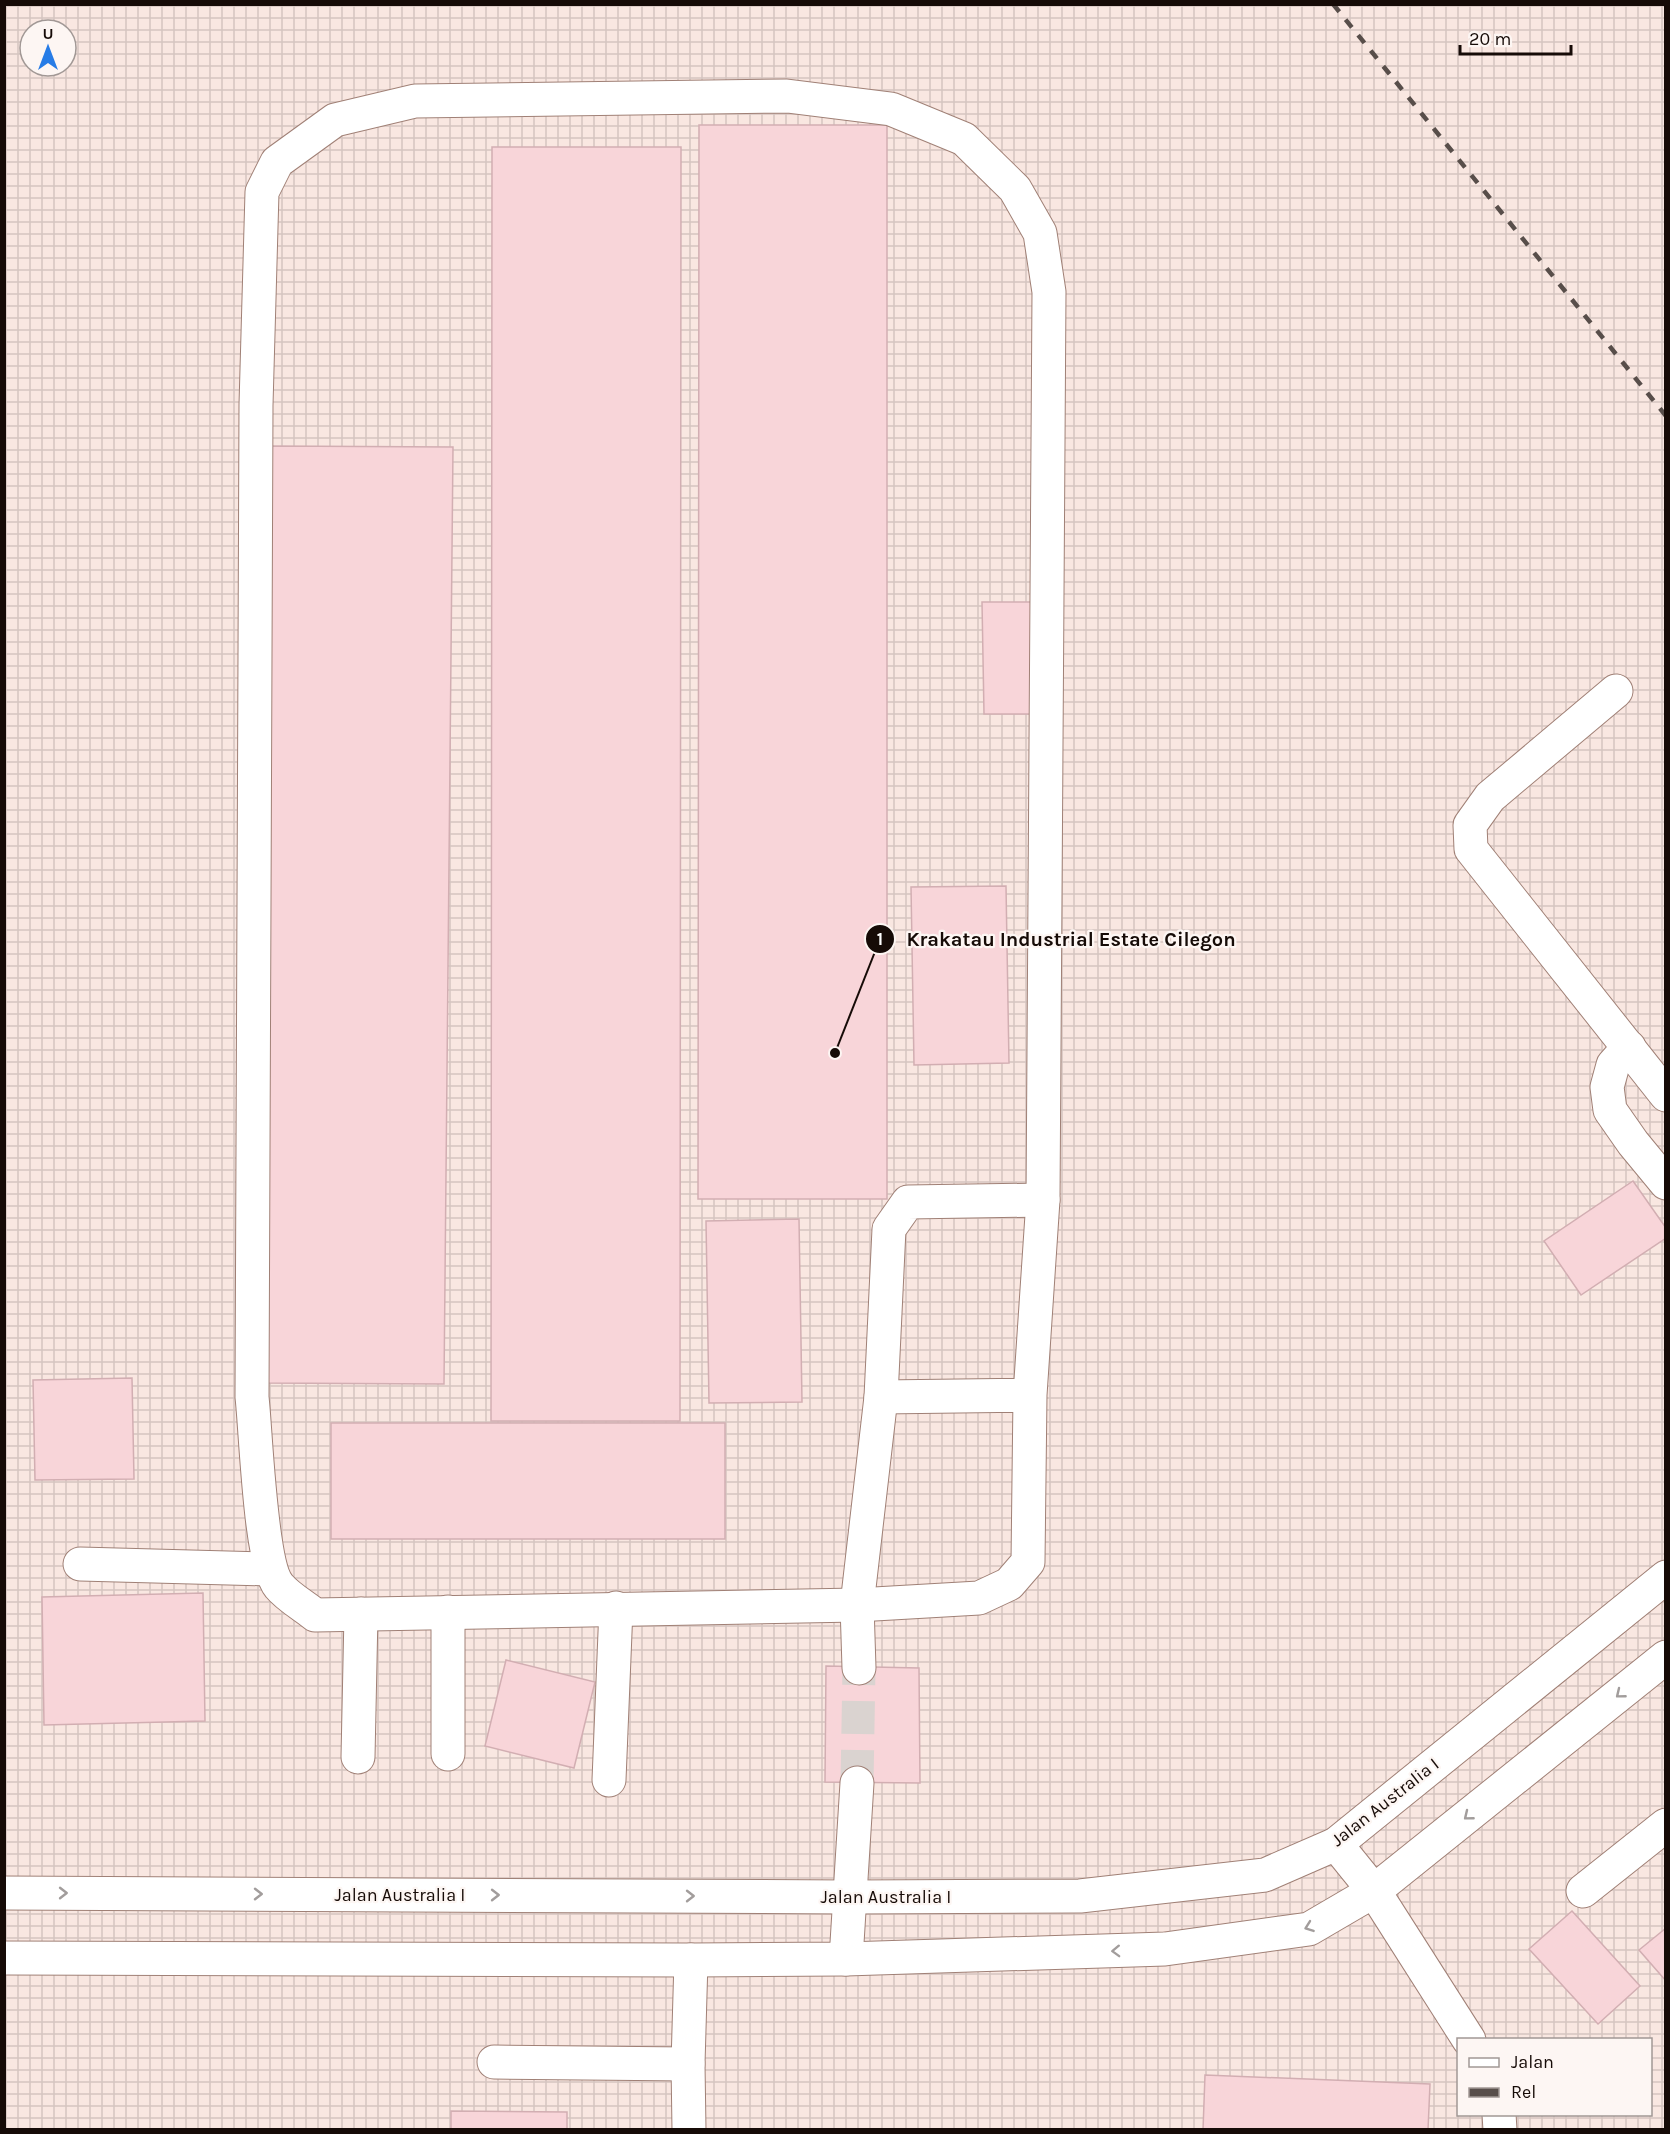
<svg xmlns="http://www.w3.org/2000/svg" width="1670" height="2134" font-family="Karla,sans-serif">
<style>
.industrial{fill:url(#industrial-grid);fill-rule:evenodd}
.building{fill:#f8d5d9;stroke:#d2aeb2;stroke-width:1.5}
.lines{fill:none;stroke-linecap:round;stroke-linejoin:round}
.minor-tunnel{stroke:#dad3d0;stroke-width:33;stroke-dasharray:33 16;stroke-linecap:butt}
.minor-casing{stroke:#a08076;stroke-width:35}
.minor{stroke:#fff;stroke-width:33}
.rail{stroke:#584e4a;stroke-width:4.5;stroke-dasharray:10 10;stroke-linecap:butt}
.oneway{stroke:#a29d9c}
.labels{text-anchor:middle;stroke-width:4.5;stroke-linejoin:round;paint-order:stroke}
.street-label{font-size:18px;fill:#160b07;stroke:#fdf6f3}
.leader{fill:none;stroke:#160b07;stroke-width:2}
.callout-dot{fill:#160b07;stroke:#fdf6f3;stroke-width:2}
.mark-label{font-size:18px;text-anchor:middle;font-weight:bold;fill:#fff}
.callout-label{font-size:20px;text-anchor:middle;font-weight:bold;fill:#160b07;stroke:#fdf6f3;stroke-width:4.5;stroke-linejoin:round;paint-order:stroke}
</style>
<defs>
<pattern id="industrial-grid" width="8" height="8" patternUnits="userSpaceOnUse" patternTransform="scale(1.5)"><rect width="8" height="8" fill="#f9e7e1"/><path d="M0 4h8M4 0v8" fill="none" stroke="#d5c5c0"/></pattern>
</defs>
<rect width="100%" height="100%" fill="#fdf6f3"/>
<!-- industrial -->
<path class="industrial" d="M 5,5 L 1665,5 L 1665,2129 L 5,2129 ZM 30,30 L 66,30 L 66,66 L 30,66 ZM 1458,2040 L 1650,2040 L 1650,2114 L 1458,2114 Z"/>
<!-- building -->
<g class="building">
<path d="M 699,125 L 887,125 L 887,1199 L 698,1199 Z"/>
<path d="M 492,147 L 681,147 L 680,1421 L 491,1421 Z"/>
<path d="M 272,446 L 453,447 L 444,1384 L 263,1383 Z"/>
<path d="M 982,602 L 1032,602 L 1035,714 L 984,714 Z"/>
<path d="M 1006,886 L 1009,1063 L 914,1065 L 911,887 Z"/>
<path d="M 1633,1181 L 1666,1228 L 1666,1238 L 1581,1295 L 1544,1241 Z"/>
<path d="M 799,1219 L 802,1402 L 709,1403 L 706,1221 Z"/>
<path d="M 132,1378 L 134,1479 L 35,1480 L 33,1380 Z"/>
<rect x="331" y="1423" width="394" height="116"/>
<path d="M 203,1593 L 205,1721 L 44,1725 L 42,1597 Z"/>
<path d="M 506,1660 L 595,1682 L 574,1768 L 485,1746 Z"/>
<path d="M 826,1666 L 919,1668 L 920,1783 L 825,1782 Z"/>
<path d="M 1572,1911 L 1640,1986 L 1598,2024 L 1529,1949 Z"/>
<path d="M 1666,1928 L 1666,1981 L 1639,1950 Z"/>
<path d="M 1205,2075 L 1430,2084 L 1428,2130 L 1203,2130 Z"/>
<path d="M 451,2111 L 567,2112 L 567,2130 L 451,2130 Z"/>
</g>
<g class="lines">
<!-- minor-tunnel -->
<path class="minor-tunnel" d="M 857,1783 L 859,1668"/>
<defs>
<g id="minor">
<path d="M 1616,691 L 1490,797 L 1470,825 L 1471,849 L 1666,1095"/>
<path d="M 1629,1047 L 1613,1065 L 1607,1087 L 1610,1110 L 1633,1143 L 1666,1183"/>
<path d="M 881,1397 L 1030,1395 L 1043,1200 L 1049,292 L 1040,233 L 1015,189 L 964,139 L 891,109 L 787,96 L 415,101 L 335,120 L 277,162 L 262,192 L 256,405 L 252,1397 C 256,1432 260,1564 279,1586 C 288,1597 304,1606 315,1615 L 857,1605 L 979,1598 L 1009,1584 L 1028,1562 L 1030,1395"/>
<path d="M 80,1564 L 270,1569"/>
<path d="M 448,1612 L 448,1754"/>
<path d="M 859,1668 L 857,1605 L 881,1397 L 889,1229 L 908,1202 L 1043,1200"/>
<path d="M 358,1757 L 361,1614"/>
<path d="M 609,1780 L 616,1608"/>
<path d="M 1336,1844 L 1374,1891 L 1469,2040"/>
<path d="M 1583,1891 L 1666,1825"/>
<path d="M 4,1893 L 850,1897 L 1080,1896 L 1265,1875 L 1336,1844 L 1666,1577"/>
<path d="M 4,1958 L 691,1960 L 846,1959 L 1165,1949 L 1309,1929 L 1374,1891 L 1666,1657"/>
<path d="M 846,1959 L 857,1783"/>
<path d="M 494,2062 L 688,2064"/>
<path d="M 1499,2114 L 1500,2130"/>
<path d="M 689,2130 L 688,2064 L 691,1960"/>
</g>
</defs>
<!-- minor casing -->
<use href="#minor" class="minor-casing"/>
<!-- minor -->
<use href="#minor" class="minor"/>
<!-- rail -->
<path class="rail" d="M 1333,4 L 1666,416"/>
</g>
<!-- one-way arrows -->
<defs><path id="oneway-chevron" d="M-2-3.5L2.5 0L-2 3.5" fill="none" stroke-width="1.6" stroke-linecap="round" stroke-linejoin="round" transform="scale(1.5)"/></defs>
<g class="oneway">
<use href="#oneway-chevron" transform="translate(1620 1694) rotate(141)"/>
<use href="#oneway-chevron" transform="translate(1468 1816) rotate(141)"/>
<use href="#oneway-chevron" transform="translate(63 1893)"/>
<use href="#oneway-chevron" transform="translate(258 1894)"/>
<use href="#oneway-chevron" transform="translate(495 1895)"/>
<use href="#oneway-chevron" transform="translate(690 1896)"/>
<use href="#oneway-chevron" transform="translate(1309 1927) rotate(160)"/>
<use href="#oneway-chevron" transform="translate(1116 1951) rotate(178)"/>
</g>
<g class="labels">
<!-- street labels -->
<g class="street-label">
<text transform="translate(1385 1802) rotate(-38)" y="6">Jalan Australia I</text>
<text x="400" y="1901">Jalan Australia I</text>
<text x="886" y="1903">Jalan Australia I</text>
</g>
</g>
<!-- callouts -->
<path class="leader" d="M835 1053L880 939"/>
<g class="callout-dot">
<circle cx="835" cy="1053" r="6"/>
<circle cx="880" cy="939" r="15"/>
</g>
<g class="mark-label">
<text x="880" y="945">1</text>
</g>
<g class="callout-label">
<text x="1071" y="946">Krakatau Industrial Estate Cilegon</text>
</g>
<!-- border -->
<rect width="1670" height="2134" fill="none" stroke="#160b07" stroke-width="12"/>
<!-- legend -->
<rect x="1457" y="2038" width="195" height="78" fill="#fdf6f3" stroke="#a19895" stroke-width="1.5"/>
<rect x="1469" y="2058" width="30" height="9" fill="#ffffff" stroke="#a19895" stroke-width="1.5"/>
<text x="1511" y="2068" font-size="18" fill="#160b07">Jalan</text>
<rect x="1469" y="2088" width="30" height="9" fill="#584e4a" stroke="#a19895" stroke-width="1.5"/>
<text x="1511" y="2098" font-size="18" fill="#160b07">Rel</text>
<!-- north arrow -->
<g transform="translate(48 48)"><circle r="28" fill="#fdf6f3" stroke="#a19895" stroke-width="1.5"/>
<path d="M0-4.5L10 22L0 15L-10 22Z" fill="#277ce6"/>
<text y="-9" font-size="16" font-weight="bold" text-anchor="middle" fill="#160b07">U</text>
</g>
<!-- scale -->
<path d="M1460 45v9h111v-9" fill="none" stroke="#160b07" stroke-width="3"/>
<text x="1469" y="45" font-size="18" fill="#160b07" stroke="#fdf6f3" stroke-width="4.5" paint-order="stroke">20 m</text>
</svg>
